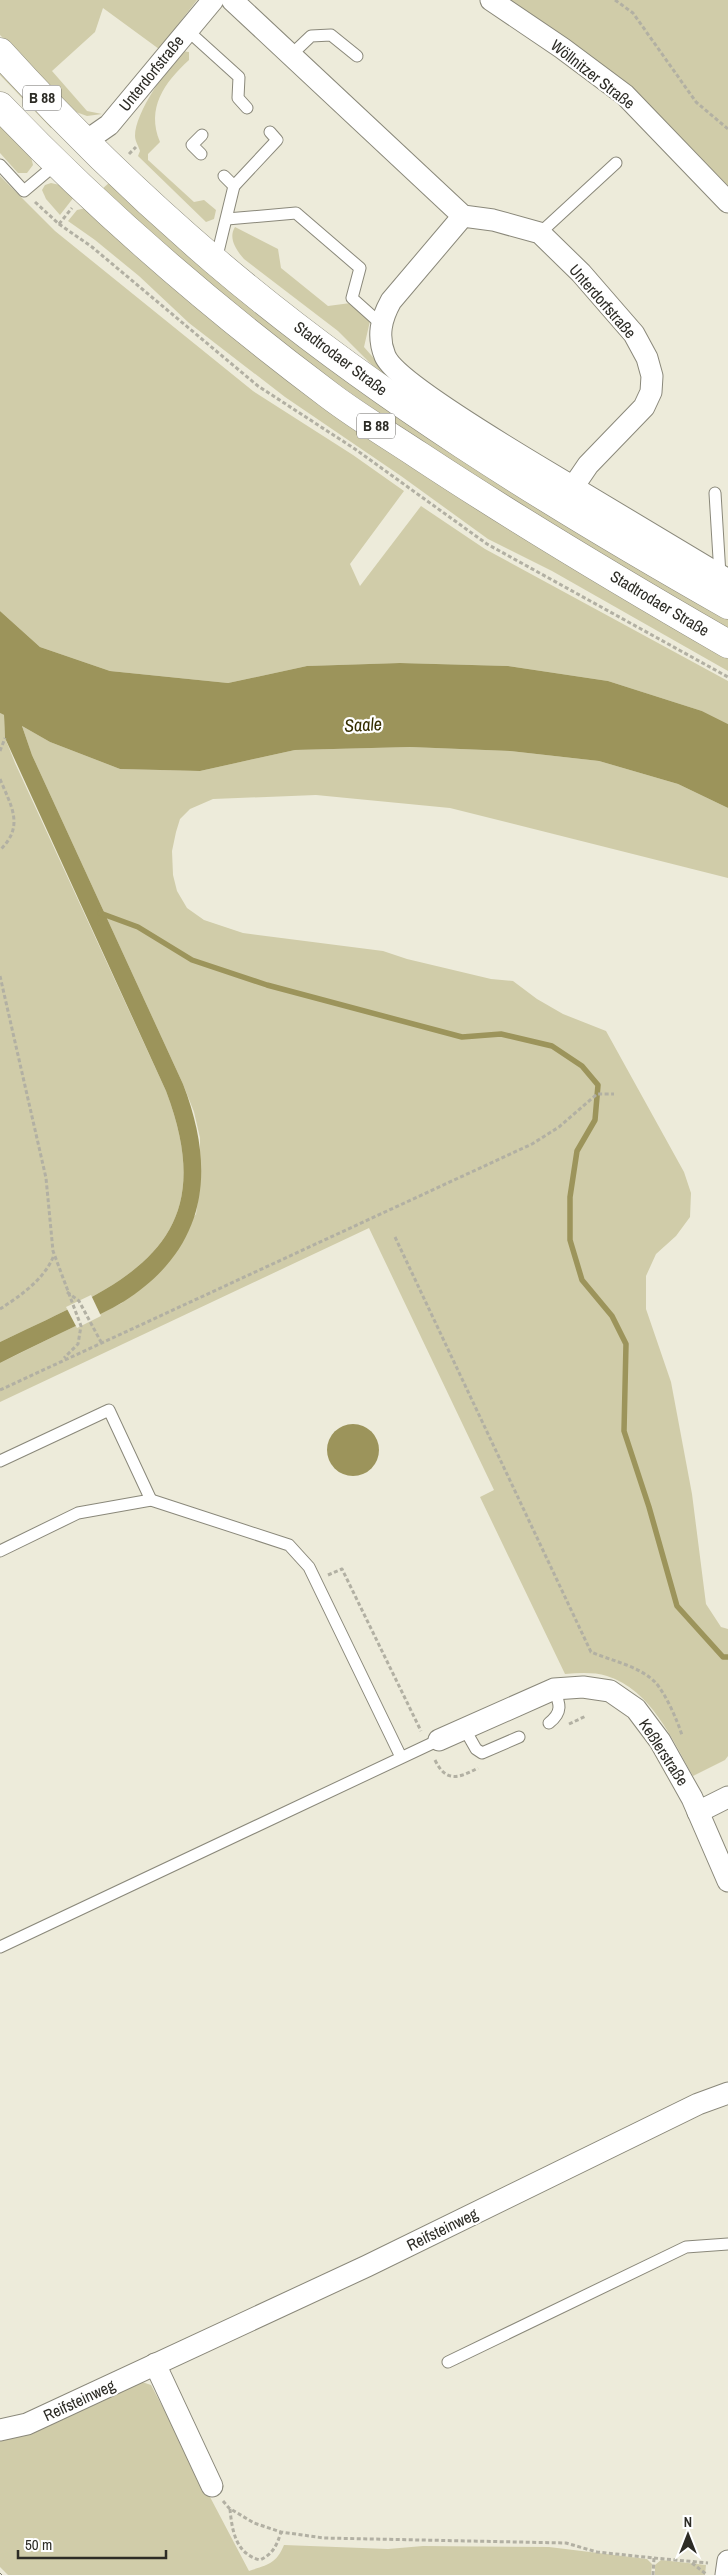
<svg xmlns="http://www.w3.org/2000/svg" width="728" height="2575" font-family="'Archivo Narrow',sans-serif">
<style>
.green{fill:#d0cca9}
.water{fill:#9c945b}
.pier{fill:#edebda}
.lines{fill:none;stroke-linecap:round;stroke-linejoin:round}
.stream{stroke:#9c945b;stroke-width:5.5}
.lane-casing{stroke:#8a887a;stroke-width:13}
.street-casing{stroke:#8a887a;stroke-width:23}
.primary-casing{stroke:#8a887a;stroke-width:29}
.path{stroke:#b2b0a3;stroke-width:3;stroke-dasharray:4 2.5;stroke-linecap:butt}
.lane{stroke:#fff;stroke-width:11}
.street{stroke:#fff;stroke-width:21}
.primary{stroke:#fff;stroke-width:28}
.tram{stroke:#747268;stroke-width:1}
.labels{text-anchor:middle;stroke-width:4.5;stroke-linejoin:round;paint-order:stroke}
.shield{fill:#fff;stroke:#6c6b67;stroke-width:1}
.shield-label{font-size:15px;font-weight:bold;fill:#2d2c26}
.street-label{font-size:16px;fill:#2d2c26;stroke:#fff}
.water-label{font-size:18px;font-style:italic;fill:#342d00;stroke:#fff}
</style>
<rect width="100%" height="100%" fill="#edebda"/>
<!-- green -->
<g class="green">
<path d="M 0,0 L 197,0 L 159,49 L 103,8 L 95,32 L 52,71 L 87,111 L 102,114 L 87,116 L 76,112 L 0,35 Z"/>
<path d="M 505,0 L 728,0 L 728,189 Z"/>
<path d="M 182,51 L 189,52 L 189,60 C 164,83 146,108 160,142 L 148,154 L 148,160 L 194,202 L 204,200 L 216,210 L 214,219 L 206,222 L 138,156 L 140,151 C 139,147 135,141 135,136 C 135,112 167,69 182,51 Z"/>
<path d="M 0,66 L 55,124 L 51,128 L 0,75 Z"/>
<path d="M 0,120 L 30,153 L 33,165 L 27,173 L 18,173 L 0,153 Z"/>
<path d="M 0,176 L 55,231 L 253,391 L 353,455 L 404,491 L 350,564 L 360,586 L 421,506 L 485,549 L 728,681 L 728,724 L 702,711 L 608,681 L 508,666 L 400,663 L 307,666 L 228,683 L 110,671 L 40,647 L 0,611 Z"/>
<path d="M 110,182 L 192,260 L 312,354 L 623,558 L 728,619 L 728,629 C 568,540 411,441 265,330 C 208,287 155,236 101,190 Z"/>
<path d="M 51,183 L 64,186 L 74,197 L 60,215 L 46,199 L 42,190 L 45,185 Z"/>
<path d="M 86,208 L 133,254 L 227,331 L 452,493 L 525,539 L 728,659 L 728,671 L 552,571 L 488,539 L 401,476 L 285,397 L 189,323 L 139,276 L 95,240 L 68,221 L 77,210 Z"/>
<path d="M 235,227 L 278,249 L 281,268 L 328,306 L 358,302 L 370,321 L 364,347 L 385,371 L 404,386 L 382,375 L 338,331 L 244,259 C 236,250 228,238 235,227 Z"/>
<path d="M 0,713 L 4,715 L 5,738 L 15,763 L 166,1091 C 227,1251 119,1284 0,1342 Z"/>
<path d="M 22,726 L 50,742 L 120,769 L 200,771 L 295,750 L 410,747 L 510,751 L 599,761 L 678,784 L 728,808 L 728,878 L 450,808 L 316,795 L 213,799 L 190,809 L 180,819 L 176,832 L 172,851 L 173,875 L 177,891 L 187,908 L 204,920 L 243,933 L 383,951 L 407,959 L 491,979 L 513,981 L 537,999 L 563,1014 L 606,1031 L 684,1172 L 691,1193 L 690,1217 L 676,1236 L 656,1254 L 646,1276 L 646,1309 L 671,1382 L 692,1494 L 706,1604 L 721,1627 L 728,1629 L 728,1756 L 725,1760 L 693,1776 C 672,1739 651,1690 607,1676 C 594,1672 579,1673 565,1674 L 480,1497 L 494,1490 L 369,1228 L 0,1402 L 0,1363 L 122,1303 L 196,1214 L 200,1188 L 200,1138 L 194,1112 L 183,1084 L 32,755 Z"/>
<path d="M 136,2380 L 151,2385 L 249,2571 C 269,2564 276,2564 284,2545 L 388,2549 L 423,2546 L 549,2547 L 647,2559 L 652,2564 L 651,2575 L 8,2575 L 0,2567 L 0,2438 Z"/>
<path d="M 661,2560 L 706,2565 L 705,2575 L 655,2575 L 655,2565 Z"/>
</g>
<!-- water -->
<g class="water">
<path d="M 0,611 L 40,647 L 110,671 L 228,683 L 307,666 L 400,663 L 508,666 L 608,681 L 702,711 L 728,724 L 728,808 L 678,784 L 599,761 L 510,751 L 410,747 L 295,750 L 200,771 L 120,769 L 50,742 L 22,726 L 32,755 L 183,1084 C 217,1172 207,1249 123,1302 C 110,1310 95,1316 82,1323 C 55,1336 27,1349 0,1363 L 0,1342 C 119,1284 227,1251 166,1091 L 5,738 L 4,715 L 0,713 Z"/>
<circle cx="353" cy="1450" r="26"/>
</g>
<!-- pier -->
<path class="pier" d="M 91,1295 L 101,1316 L 77,1328 L 66,1307 Z"/>
<g class="lines">
<!-- stream -->
<path class="stream" d="M 100,913 L 138,927 L 192,960 L 267,985 L 462,1037 L 501,1034 L 552,1046 L 582,1066 L 598,1085 L 595,1120 L 577,1151 L 570,1197 L 570,1240 L 582,1280 L 612,1316 L 626,1344 L 624,1431 L 649,1507 L 677,1606 L 723,1657 L 728,1657"/>
<defs>
<g id="lane">
<path d="M 187,30 L 239,77 L 238,98 L 247,108"/>
<path d="M 290,56 L 311,36 L 331,35 L 357,56"/>
<path d="M 201,154 L 192,145 L 202,135"/>
<path d="M 0,165 L 24,191 L 56,164"/>
<path d="M 224,176 L 234,186 L 277,140 L 270,132"/>
<path d="M 227,219 L 296,213 L 360,268 L 352,298 L 381,324"/>
<path d="M 540,233 L 616,163"/>
<path d="M 216,260 L 234,186"/>
<path d="M 715,493 L 720,575"/>
<path d="M 0,1461 L 109,1410 L 151,1500"/>
<path d="M 0,1551 L 78,1513 L 151,1500 L 289,1545 L 309,1567 L 401,1757"/>
<path d="M 549,1723 C 563,1712 560,1704 554,1689"/>
<path d="M 464,1728 L 476,1749 L 482,1753 L 519,1737"/>
<path d="M 0,1947 L 439,1740"/>
<path d="M 448,2362 L 686,2247 L 728,2244"/>
</g>
<g id="street">
<path d="M 232,0 L 463,216 L 493,220 L 540,233 L 581,273 L 634,334 L 647,358 L 652,376 L 651,392 L 644,407 L 588,465 L 573,487 C 539,466 397,385 385,356 C 377,336 381,319 391,301 L 463,216"/>
<path d="M 491,0 L 562,48 L 625,95 L 728,202"/>
<path d="M 86,141 L 109,125 L 213,0"/>
<path d="M 573,487 L 728,580"/>
<path d="M 439,1740 L 554,1689 L 583,1687 L 610,1691 L 636,1709 L 660,1741 L 692,1798 L 728,1881"/>
<path d="M 698,1812 L 728,1797"/>
<path d="M 155,2364 L 212,2486"/>
<path d="M 0,2430 L 27,2424 L 367,2266 L 698,2104 L 728,2093"/>
<path d="M 726,2575 L 728,2561"/>
</g>
<g id="primary">
<path d="M 0,52 C 67,126 139,196 215,261 C 371,394 550,504 728,605"/>
<path d="M 0,106 C 101,212 212,307 329,395 C 358,417 390,436 420,456 C 520,522 624,584 728,644"/>
</g>
</defs>
<!-- lane casing -->
<use href="#lane" class="lane-casing"/>
<!-- street casing -->
<use href="#street" class="street-casing"/>
<!-- primary casing -->
<use href="#primary" class="primary-casing"/>
<!-- path -->
<g class="path">
<path d="M 615,0 L 633,13 L 696,102 L 728,129"/>
<path d="M 129,154 L 136,147"/>
<path d="M 35,202 L 59,224 L 92,247 L 258,386 L 355,449 L 487,544 L 728,677"/>
<path d="M 59,224 L 72,208"/>
<path d="M 0,751 L 5,738"/>
<path d="M 0,779 C 11,806 25,826 0,850"/>
<path d="M 0,976 L 46,1178 L 53,1251 L 81,1326 L 78,1344 L 64,1358"/>
<path d="M 395,1237 L 591,1652 C 612,1661 639,1666 655,1682 C 666,1694 677,1720 682,1735"/>
<path d="M 67,1292 L 79,1301 L 101,1342"/>
<path d="M 0,1309 C 20,1296 45,1279 54,1255"/>
<path d="M 0,1390 L 532,1144 L 559,1127 L 597,1094 L 614,1094"/>
<path d="M 328,1575 L 342,1569 L 421,1731"/>
<path d="M 569,1724 L 586,1716"/>
<path d="M 435,1760 C 446,1783 459,1778 478,1768"/>
<path d="M 223,2501 L 229,2508 L 254,2523 L 281,2532 L 324,2538 L 566,2543 L 597,2552 L 654,2558 L 653,2575"/>
<path d="M 230,2509 C 232,2531 236,2554 260,2560 C 273,2554 277,2545 281,2532"/>
<path d="M 654,2558 L 708,2563"/>
<path d="M 692,2563 L 706,2574"/>
</g>
<!-- lane -->
<use href="#lane" class="lane"/>
<!-- street -->
<use href="#street" class="street"/>
<!-- primary -->
<use href="#primary" class="primary"/>
<!-- tram -->
<path class="tram" d="M 0,2573 L 2,2575"/>
</g>
<g class="labels">
<!-- shield labels -->
<g class="shield">
<rect x="23" y="85.5" width="38" height="25" rx="4"/>
<rect x="357" y="413.5" width="38" height="25" rx="4"/>
</g>
<g class="shield-label">
<text x="42" y="103">B 88</text>
<text x="376" y="431">B 88</text>
</g>
<!-- street labels -->
<g class="street-label">
<text transform="translate(151 73) rotate(-51)" y="6">Unterdorfstraße</text>
<text transform="translate(593 74) rotate(38)" y="6">Wöllnitzer Straße</text>
<text transform="translate(603 301) rotate(49)" y="6">Unterdorfstraße</text>
<text transform="translate(341 358) rotate(37)" y="6">Stadtrodaer Straße</text>
<text transform="translate(660 603) rotate(31)" y="6">Stadtrodaer Straße</text>
<text transform="translate(664 1752) rotate(57)" y="6">Keßlerstraße</text>
<text transform="translate(442 2229) rotate(-26)" y="6">Reifsteinweg</text>
<text transform="translate(79 2400) rotate(-25)" y="6">Reifsteinweg</text>
</g>
<!-- water labels -->
<g class="water-label">
<text transform="translate(363 725) rotate(-3)" y="6">Saale</text>
</g>
</g>
<!-- north arrow -->
<g transform="translate(688 2535)" stroke="#ffffff" stroke-width="4" paint-order="stroke">
<path d="M0-4L9 19L0 12L-9 19Z" fill="#2d2c26"/>
<text y="-8" font-size="14" font-weight="bold" text-anchor="middle" fill="#2d2c26">N</text>
</g>
<!-- scale -->
<path d="M18 2550v8h148v-8" fill="none" stroke="#2d2c26" stroke-width="2.5"/>
<text x="25" y="2550" font-size="15" fill="#2d2c26" stroke="#ffffff" stroke-width="4" paint-order="stroke">50 m</text>
</svg>
